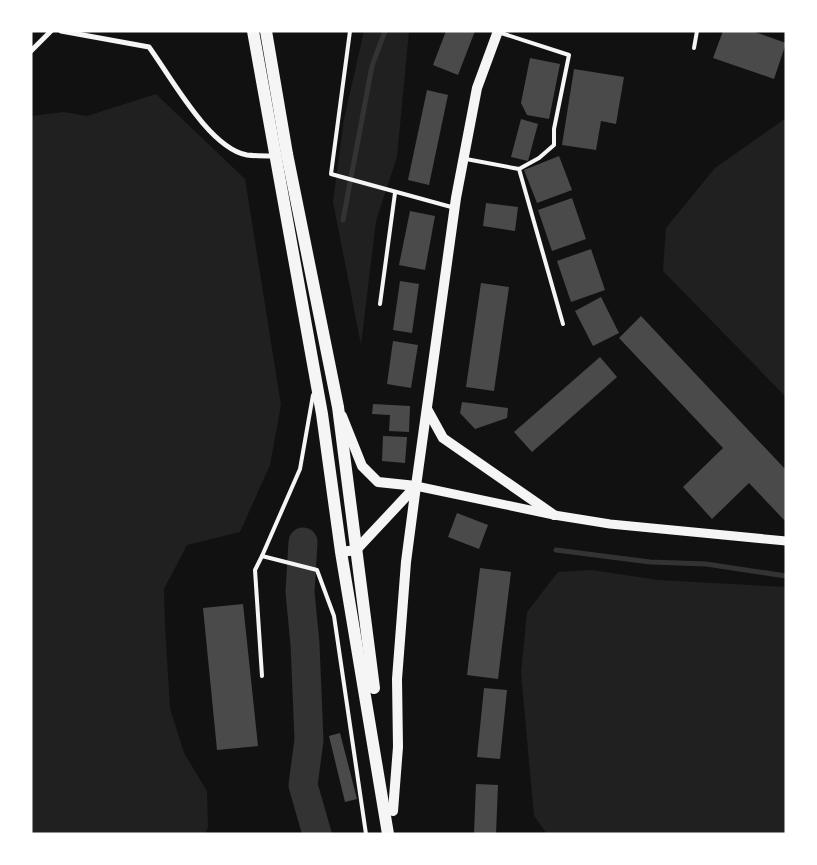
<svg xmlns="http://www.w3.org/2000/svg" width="817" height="865" font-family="'Noto Sans',sans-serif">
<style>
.green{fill:#202020}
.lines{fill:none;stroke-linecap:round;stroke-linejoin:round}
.stream{stroke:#333;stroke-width:5}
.river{stroke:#333;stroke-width:29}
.building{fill:#4a4a4a}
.service{stroke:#f5f5f5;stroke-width:4}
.minor{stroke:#f5f5f5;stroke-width:5}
.tertiary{stroke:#f5f5f5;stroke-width:9}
.secondary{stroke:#f5f5f5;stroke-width:10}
.primary{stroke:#f5f5f5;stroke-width:12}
</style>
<rect width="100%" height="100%" fill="#111"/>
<!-- green -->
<g class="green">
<path d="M 364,31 L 409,31 L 397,157 L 376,221 L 361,345 L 333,202 L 344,119 Z"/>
<path d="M 156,94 L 245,179 L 281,405 L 270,465 L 240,532 L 187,545 L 164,589 L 165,626 L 170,708 L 184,753 L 207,791 L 208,827 L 205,834 L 31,834 L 31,116 L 64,112 L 87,116 Z"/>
<path d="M 786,118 L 786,397 L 663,271 L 666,228 L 715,168 Z"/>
<path d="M 592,570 L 658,580 L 786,587 L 786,834 L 547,834 L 534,816 L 521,673 L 527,612 L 558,572 Z"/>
</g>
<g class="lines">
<!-- stream -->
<g class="stream">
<path d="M 343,220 L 372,66 L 385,31"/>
<path d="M 556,550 L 650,562 L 706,564 L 786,576"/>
</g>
<!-- river -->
<path class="river" d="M 303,542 L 300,592 L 305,644 L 309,740 L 303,785 L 317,834"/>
</g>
<!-- building -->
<g class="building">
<path d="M 446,31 L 475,31 L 458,75 L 433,65 Z"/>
<path d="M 723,31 L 752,31 L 786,43 L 774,79 L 713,58 Z"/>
<path d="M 530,58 L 560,64 L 549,119 L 527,115 L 521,103 Z"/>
<path d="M 574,69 L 624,77 L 616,124 L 601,121 L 596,150 L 562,145 Z"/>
<path d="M 427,90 L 448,95 L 429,185 L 408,180 Z"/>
<path d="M 521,119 L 538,124 L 528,161 L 511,157 Z"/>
<path d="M 559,156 L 572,190 L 537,203 L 524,170 Z"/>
<path d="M 572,198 L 586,239 L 552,251 L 538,210 Z"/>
<path d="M 486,203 L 518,207 L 515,231 L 483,226 Z"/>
<path d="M 410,211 L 435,216 L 425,270 L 399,265 Z"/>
<path d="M 591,249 L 605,290 L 571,302 L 557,261 Z"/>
<path d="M 400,281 L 419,284 L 412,333 L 393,330 Z"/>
<path d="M 481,283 L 509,287 L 494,391 L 466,387 Z"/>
<path d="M 601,297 L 619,333 L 593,346 L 575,311 Z"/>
<path d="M 641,316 L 786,470 L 786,522 L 749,483 L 712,519 L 683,487 L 723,448 L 619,338 Z"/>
<path d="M 393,341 L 418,345 L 411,388 L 387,384 Z"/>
<path d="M 600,357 L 617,377 L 532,452 L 514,432 Z"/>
<path d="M 462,402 L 508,408 L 507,418 L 475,429 L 460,413 Z"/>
<path d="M 373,404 L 410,406 L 409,432 L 389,431 L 390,415 L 372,414 Z"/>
<path d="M 383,436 L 407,437 L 405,463 L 382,461 Z"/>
<path d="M 457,513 L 488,525 L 479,549 L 448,537 Z"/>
<path d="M 480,568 L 511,572 L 498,679 L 467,675 Z"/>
<path d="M 243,604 L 258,746 L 217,750 L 203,608 Z"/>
<path d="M 484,688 L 507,690 L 500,759 L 477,757 Z"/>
<path d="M 340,733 L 357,799 L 345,802 L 329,736 Z"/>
<path d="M 476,784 L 498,785 L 496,834 L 474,834 Z"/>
</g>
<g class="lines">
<!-- service -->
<g class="service">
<path d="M 350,31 L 331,174 L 455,208"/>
<path d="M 498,32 L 569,55 L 554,129 L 554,145 L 539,158 L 519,169"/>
<path d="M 694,48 L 697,31"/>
<path d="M 466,159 L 519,169 L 563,324"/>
<path d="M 380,304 L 395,193"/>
<path d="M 262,556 L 300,469 L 313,395"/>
<path d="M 262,676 L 255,570 L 262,556 L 317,570 L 334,616 L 366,834"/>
</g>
<!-- minor -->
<g class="minor">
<path d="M 61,31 L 149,47 C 171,77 209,148 247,155 C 256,156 265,156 274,156"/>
<path d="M 31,51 L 51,31"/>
</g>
<!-- tertiary -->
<path class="tertiary" d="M 416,486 L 554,515 L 610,524 L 786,541"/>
<!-- secondary -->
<g class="secondary">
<path d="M 427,409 L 443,438 L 554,515"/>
<path d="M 342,416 L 362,466 L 378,482 L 416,486"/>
<path d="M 341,552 L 356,550 L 415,487"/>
<path d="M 393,811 L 398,747 L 397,679 L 406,562 L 416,486 L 456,198 L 477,88 L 498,31"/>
</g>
<!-- primary -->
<g class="primary">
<path d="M 253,31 L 322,414 L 341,552 L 388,834"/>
<path d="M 266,31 L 287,154 L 338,407 L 374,688"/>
</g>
</g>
<!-- border -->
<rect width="817" height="865" fill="none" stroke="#ffffff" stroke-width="65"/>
</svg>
